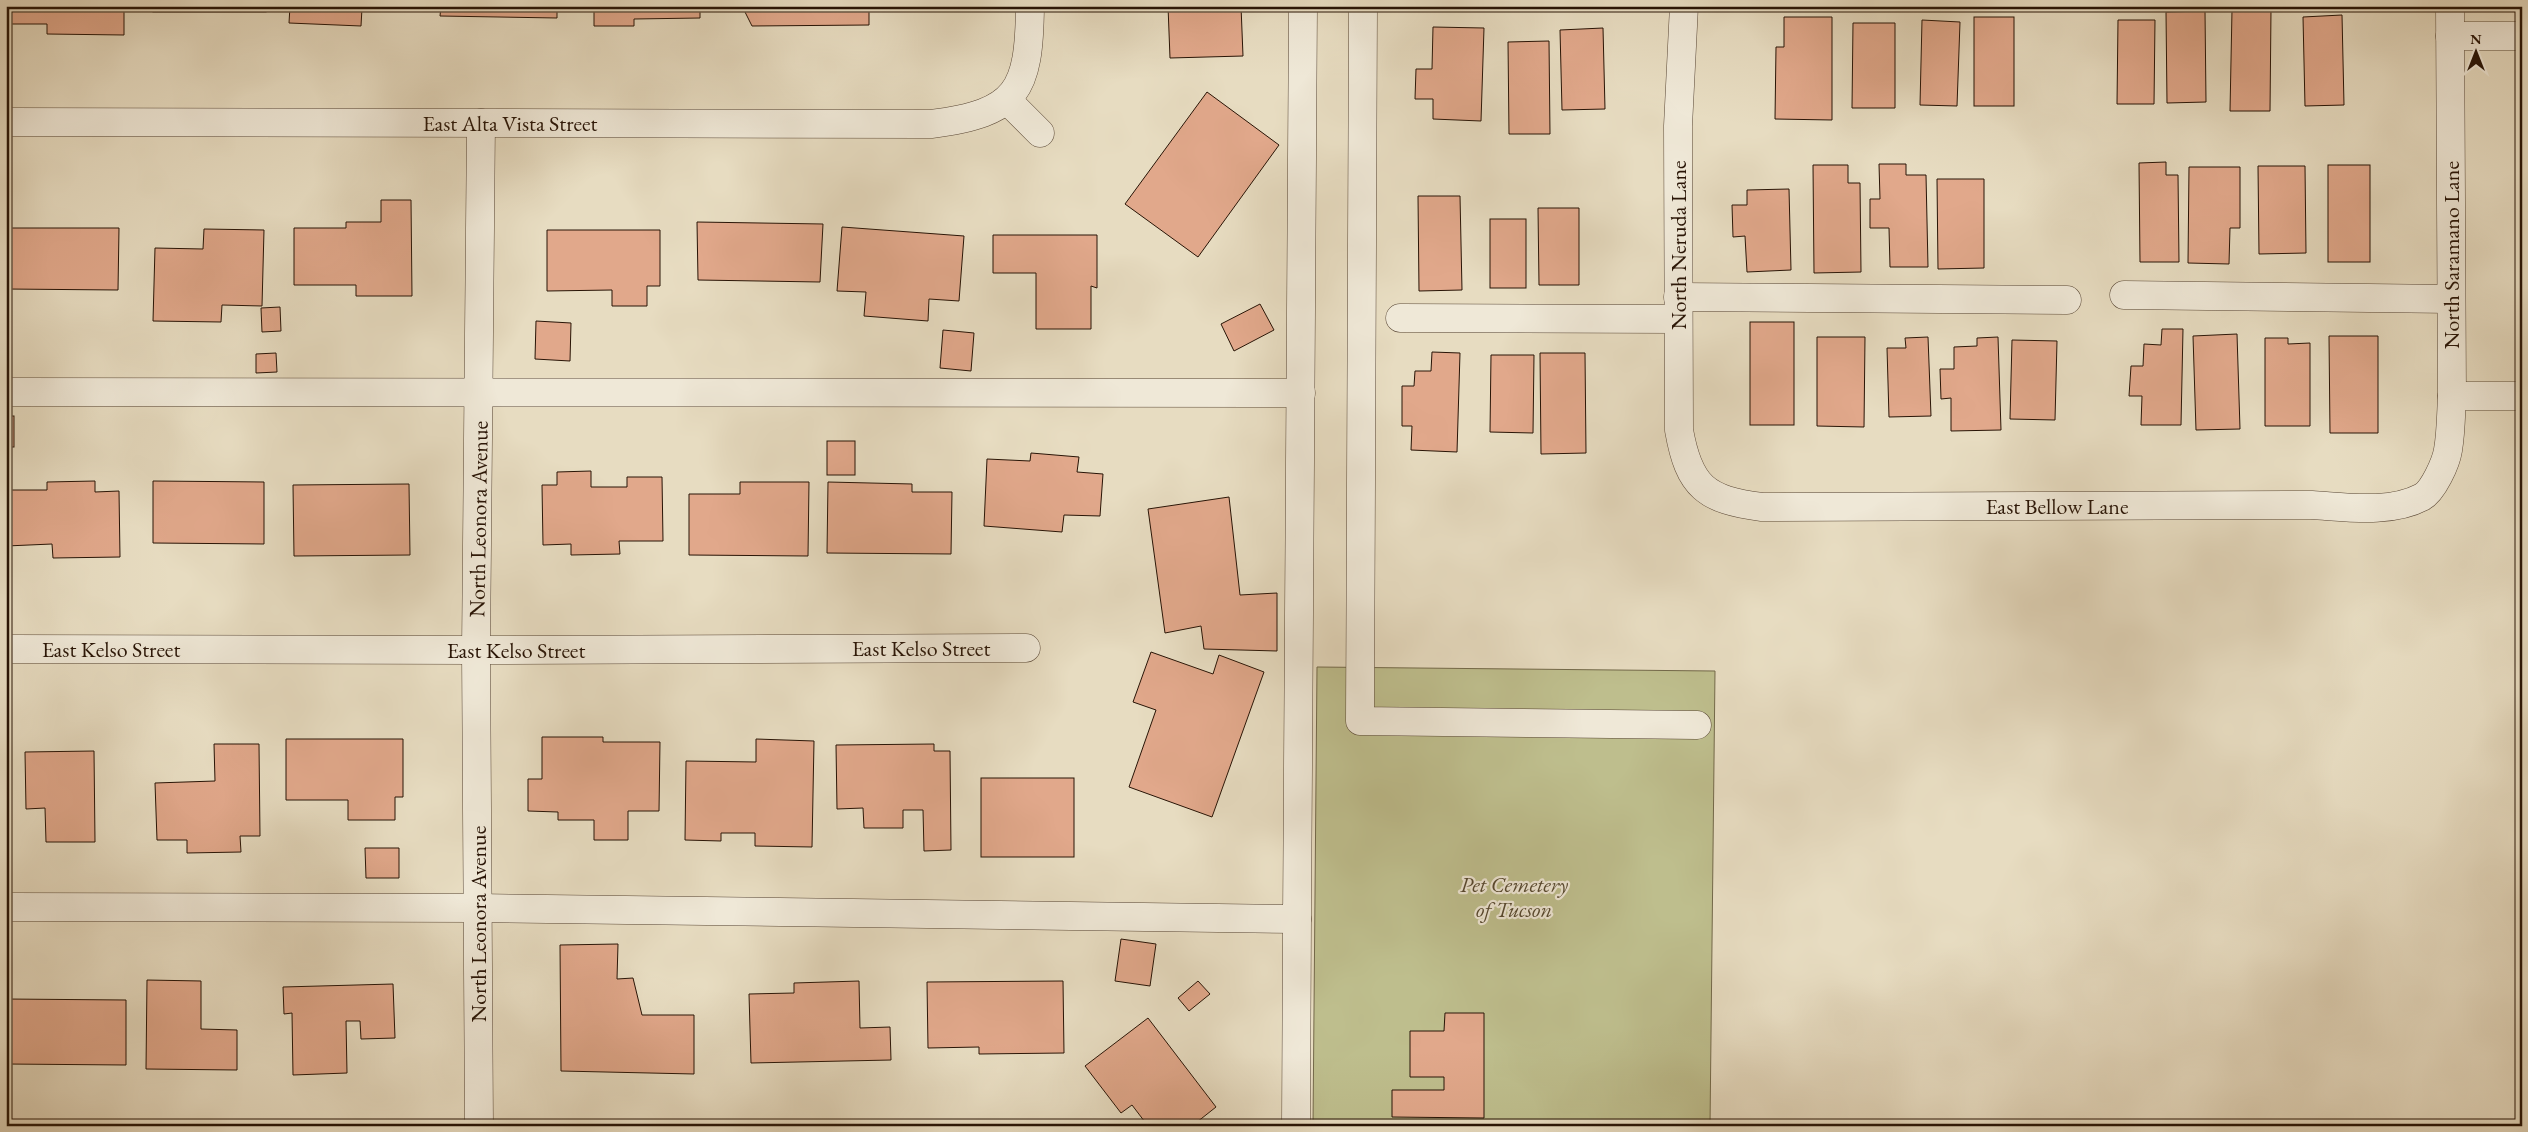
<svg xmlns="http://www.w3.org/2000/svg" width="2528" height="1132" font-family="'EB Garamond',serif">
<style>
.green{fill:#bebe8d;stroke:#73694a}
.building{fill:#e1a88b;stroke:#281406}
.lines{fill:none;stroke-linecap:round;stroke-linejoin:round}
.minor-casing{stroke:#584635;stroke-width:29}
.minor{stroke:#efe8d7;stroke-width:28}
.labels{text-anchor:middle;stroke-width:4.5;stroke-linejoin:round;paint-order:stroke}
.street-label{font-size:22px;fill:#281406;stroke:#efe8d7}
.park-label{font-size:22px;font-style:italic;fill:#55472e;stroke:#efe8d7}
</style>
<rect width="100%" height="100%" fill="#e7dcc1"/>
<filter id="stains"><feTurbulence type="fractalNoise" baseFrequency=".004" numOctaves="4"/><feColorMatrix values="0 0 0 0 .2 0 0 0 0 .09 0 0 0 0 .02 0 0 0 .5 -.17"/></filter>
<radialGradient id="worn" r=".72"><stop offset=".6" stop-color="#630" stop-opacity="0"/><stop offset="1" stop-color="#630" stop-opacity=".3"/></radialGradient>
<!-- green -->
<path class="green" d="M 1317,667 L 1715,671 L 1710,1126 L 1313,1126 Z"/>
<!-- building -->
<g class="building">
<path d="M 6,6 L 124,6 L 124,35 L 47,34 L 47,24 L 6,24 Z"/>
<rect x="153" y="6" width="113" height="6"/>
<path d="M 290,6 L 410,6 L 410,10 L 362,8 L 361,26 L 289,23 Z"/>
<path d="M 441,6 L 557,6 L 557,18 L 440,16 Z"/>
<path d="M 594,6 L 700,6 L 700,18 L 634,19 L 634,26 L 594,26 Z"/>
<path d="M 742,6 L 869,6 L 869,25 L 752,26 Z"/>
<path d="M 1168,6 L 1241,6 L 1243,56 L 1170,58 Z"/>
<path d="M 2232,10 L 2271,10 L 2270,111 L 2230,111 Z"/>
<path d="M 2205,11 L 2206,102 L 2167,103 L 2166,12 Z"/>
<path d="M 2342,15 L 2344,105 L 2305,106 L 2303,17 Z"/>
<path d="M 1784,17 L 1832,17 L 1832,120 L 1775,119 L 1776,47 L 1784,47 Z"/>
<rect x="1974" y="17" width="40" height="89"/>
<path d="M 1922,20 L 1960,22 L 1957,106 L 1920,105 Z"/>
<path d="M 2118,20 L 2155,20 L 2154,104 L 2117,104 Z"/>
<path d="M 1853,23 L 1895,23 L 1895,108 L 1852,108 Z"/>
<path d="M 1433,27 L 1484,28 L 1481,121 L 1433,119 L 1433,99 L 1415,99 L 1416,69 L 1432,69 Z"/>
<path d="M 1603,28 L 1605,109 L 1562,110 L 1560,30 Z"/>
<path d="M 1549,41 L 1550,134 L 1509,134 L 1508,42 Z"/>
<path d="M 1207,92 L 1279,145 L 1198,257 L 1125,204 Z"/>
<path d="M 2166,162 L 2166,175 L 2178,175 L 2179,262 L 2140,262 L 2139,163 Z"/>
<path d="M 1879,164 L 1906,164 L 1906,175 L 1926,175 L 1928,267 L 1890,267 L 1889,228 L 1870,228 L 1870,199 L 1880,199 Z"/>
<path d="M 1813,165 L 1848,165 L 1848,183 L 1860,183 L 1861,272 L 1814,273 Z"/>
<rect x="2328" y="165" width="42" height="97"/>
<path d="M 2258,166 L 2305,166 L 2306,253 L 2259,254 Z"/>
<path d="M 2189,167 L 2240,167 L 2240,228 L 2230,228 L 2229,264 L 2188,263 Z"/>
<path d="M 1937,179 L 1984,179 L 1984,268 L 1938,269 Z"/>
<path d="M 1789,189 L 1791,270 L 1747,272 L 1745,236 L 1733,237 L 1732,205 L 1747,205 L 1747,190 Z"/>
<path d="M 1418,196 L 1460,196 L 1462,290 L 1419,291 Z"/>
<path d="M 381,200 L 411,200 L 412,296 L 356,296 L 356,285 L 294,285 L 294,228 L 346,228 L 346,222 L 381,222 Z"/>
<path d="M 1538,208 L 1579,208 L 1579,285 L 1539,285 Z"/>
<rect x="1490" y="219" width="36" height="69"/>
<path d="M 697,222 L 823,224 L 820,282 L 698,280 Z"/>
<path d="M 842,227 L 964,236 L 959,301 L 929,299 L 928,321 L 864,316 L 866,292 L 837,291 Z"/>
<path d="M 6,228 L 119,228 L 118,290 L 6,289 Z"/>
<path d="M 204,229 L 264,230 L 262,306 L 222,305 L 221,322 L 153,321 L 155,248 L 203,249 Z"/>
<path d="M 547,230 L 660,230 L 660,286 L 647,286 L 647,306 L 612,306 L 612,290 L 547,291 Z"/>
<path d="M 993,235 L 1097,235 L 1097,288 L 1091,286 L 1091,329 L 1036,329 L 1036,273 L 993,273 Z"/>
<path d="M 1260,304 L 1274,330 L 1234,351 L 1221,324 Z"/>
<path d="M 280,307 L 281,331 L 262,332 L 261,308 Z"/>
<path d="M 536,321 L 571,323 L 570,361 L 535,359 Z"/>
<rect x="1750" y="322" width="44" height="103"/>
<path d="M 2162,329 L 2183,329 L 2181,425 L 2141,425 L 2142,396 L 2129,396 L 2131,366 L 2143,366 L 2144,344 L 2161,345 Z"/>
<path d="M 943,330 L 974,333 L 971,371 L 940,368 Z"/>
<path d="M 2237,334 L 2240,429 L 2196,430 L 2193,336 Z"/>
<path d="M 2329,336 L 2378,336 L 2378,433 L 2330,433 Z"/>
<path d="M 1817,337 L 1865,337 L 1864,427 L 1817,426 Z"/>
<path d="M 1928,337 L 1931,416 L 1889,417 L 1887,348 L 1906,348 L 1905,338 Z"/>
<path d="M 1998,337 L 2001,430 L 1951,431 L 1951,398 L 1941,399 L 1940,369 L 1954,369 L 1954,347 L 1977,346 L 1977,338 Z"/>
<path d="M 2265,338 L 2288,338 L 2288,344 L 2310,343 L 2310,426 L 2265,426 Z"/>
<path d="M 2012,340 L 2057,341 L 2055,420 L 2010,419 Z"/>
<path d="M 1432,352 L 1460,353 L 1457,452 L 1411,450 L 1412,426 L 1402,426 L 1402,386 L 1414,386 L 1415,371 L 1431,371 Z"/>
<path d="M 276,353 L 277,372 L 256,373 L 256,354 Z"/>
<path d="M 1540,353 L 1585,353 L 1586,453 L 1541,454 Z"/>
<path d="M 1491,355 L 1534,355 L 1533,433 L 1490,432 Z"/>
<rect x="6" y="416" width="8" height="31"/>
<rect x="827" y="441" width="28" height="34"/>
<path d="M 1031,453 L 1079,457 L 1077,472 L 1103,474 L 1100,516 L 1064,515 L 1062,532 L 984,526 L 987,459 L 1030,461 Z"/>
<path d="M 591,471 L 591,487 L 627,487 L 627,477 L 662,477 L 663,541 L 619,541 L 620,554 L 571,555 L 571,544 L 543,545 L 542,485 L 557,485 L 557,472 Z"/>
<path d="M 95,481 L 95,492 L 119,491 L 120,557 L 53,558 L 52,544 L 6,546 L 6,490 L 47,490 L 47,482 Z"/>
<path d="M 153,481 L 264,482 L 264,544 L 153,543 Z"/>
<path d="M 740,482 L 809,482 L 808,556 L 689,555 L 689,494 L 740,494 Z"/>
<path d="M 828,482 L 912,484 L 912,492 L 952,492 L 951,554 L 827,553 Z"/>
<path d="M 409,484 L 410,555 L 294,556 L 293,485 Z"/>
<path d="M 1229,497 L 1240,595 L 1277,593 L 1277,651 L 1204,649 L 1201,626 L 1165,633 L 1148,509 Z"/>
<path d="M 1151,652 L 1213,674 L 1219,655 L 1264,672 L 1212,817 L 1129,787 L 1156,710 L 1133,702 Z"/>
<path d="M 542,737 L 603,737 L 603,742 L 660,742 L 659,811 L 628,811 L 628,840 L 594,840 L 594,820 L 558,820 L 558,812 L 528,811 L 528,779 L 542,779 Z"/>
<path d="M 286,739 L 403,739 L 403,797 L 395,797 L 395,820 L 348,820 L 348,800 L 286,800 Z"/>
<path d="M 756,739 L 814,741 L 812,847 L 755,846 L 755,833 L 721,833 L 721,841 L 685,840 L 686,761 L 756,762 Z"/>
<path d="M 214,744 L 259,744 L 260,836 L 240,836 L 241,852 L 187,853 L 187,840 L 157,840 L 155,783 L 215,781 Z"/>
<path d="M 934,744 L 934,751 L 950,751 L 951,850 L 924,851 L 923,810 L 903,810 L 903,828 L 864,828 L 863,808 L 837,809 L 836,745 Z"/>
<path d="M 94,751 L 95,842 L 46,842 L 45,808 L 26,809 L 25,752 Z"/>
<rect x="981" y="778" width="93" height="79"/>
<path d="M 365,848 L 399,848 L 399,878 L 366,878 Z"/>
<path d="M 1121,939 L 1156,944 L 1150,986 L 1115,981 Z"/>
<path d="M 618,944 L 617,979 L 633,978 L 642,1015 L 694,1015 L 694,1074 L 561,1071 L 560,945 Z"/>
<path d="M 147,980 L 201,981 L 201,1029 L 237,1030 L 237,1070 L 146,1069 Z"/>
<path d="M 859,981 L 860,1028 L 890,1027 L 891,1060 L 751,1063 L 749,994 L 794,993 L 794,983 Z"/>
<path d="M 1063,981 L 1064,1053 L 979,1054 L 979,1047 L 928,1048 L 927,982 Z"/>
<path d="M 1198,981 L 1210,994 L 1189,1011 L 1178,998 Z"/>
<path d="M 393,984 L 395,1038 L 361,1039 L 360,1021 L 346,1021 L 347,1073 L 293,1075 L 292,1013 L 284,1014 L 283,987 Z"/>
<path d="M 6,999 L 126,1000 L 126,1065 L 6,1064 Z"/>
<path d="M 1445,1013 L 1484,1013 L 1484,1118 L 1392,1117 L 1392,1090 L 1444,1090 L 1444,1077 L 1410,1077 L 1410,1031 L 1444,1031 Z"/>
<path d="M 1148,1018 L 1216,1107 L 1192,1126 L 1148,1126 L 1132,1105 L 1121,1113 L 1085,1066 Z"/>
</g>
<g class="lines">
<defs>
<g id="minor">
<path d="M 1363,6 L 1360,721 L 1697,725"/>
<path d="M 1684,6 L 1678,126 L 1679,430 C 1689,487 1706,500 1762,507 L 2312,505 C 2346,507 2390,514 2422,497 C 2433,491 2446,463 2448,450 C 2451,433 2451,414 2452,396 L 2450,6"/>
<path d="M 2450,36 L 2522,36"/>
<path d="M 1008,101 L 1040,133"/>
<path d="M 6,122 L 931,124 C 1018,113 1029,91 1030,6"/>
<path d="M 2124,295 L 2451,299"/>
<path d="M 1678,297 L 2067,300"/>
<path d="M 1400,318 L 1678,319"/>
<path d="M 6,392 L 1301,393"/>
<path d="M 2452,396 L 2522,396"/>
<path d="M 6,649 L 476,650 L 1026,648"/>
<path d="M 6,907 L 478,908 L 1297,919 L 1303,6"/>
<path d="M 479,1126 L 476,650 L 481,123"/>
<path d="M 1296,1126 L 1297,919"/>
</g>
</defs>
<!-- minor casing -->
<use href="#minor" class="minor-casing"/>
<!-- minor -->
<use href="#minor" class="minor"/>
</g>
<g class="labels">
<!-- street labels -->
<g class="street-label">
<text x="510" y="131">East Alta Vista Street</text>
<text transform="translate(1678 245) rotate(-90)" y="8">North Neruda Lane</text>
<text transform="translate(2451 255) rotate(-90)" y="8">North Saramano Lane</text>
<text x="2057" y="514">East Bellow Lane</text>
<text transform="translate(478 519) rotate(-89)" y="8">North Leonora Avenue</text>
<text x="921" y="656">East Kelso Street</text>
<text x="111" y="657">East Kelso Street</text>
<text x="516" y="658">East Kelso Street</text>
<text transform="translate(478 924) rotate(-90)" y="8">North Leonora Avenue</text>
</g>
<!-- park labels -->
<g class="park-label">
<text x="1514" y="892">Pet Cemetery<tspan x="1514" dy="25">of Tucson</tspan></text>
</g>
</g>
<!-- margin -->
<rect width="2528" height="1132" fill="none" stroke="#e7dcc1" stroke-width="25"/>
<rect x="8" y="8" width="2513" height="1117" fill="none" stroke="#281406" stroke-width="2.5"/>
<rect x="12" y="12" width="2503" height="1107" fill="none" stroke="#281406"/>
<!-- north arrow -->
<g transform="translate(2476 52)" stroke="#efe8d7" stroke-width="4" paint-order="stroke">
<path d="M0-4L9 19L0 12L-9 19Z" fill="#281406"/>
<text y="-8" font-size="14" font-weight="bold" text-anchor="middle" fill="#281406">N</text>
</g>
<rect width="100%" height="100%" filter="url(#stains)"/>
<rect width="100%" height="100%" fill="url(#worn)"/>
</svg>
